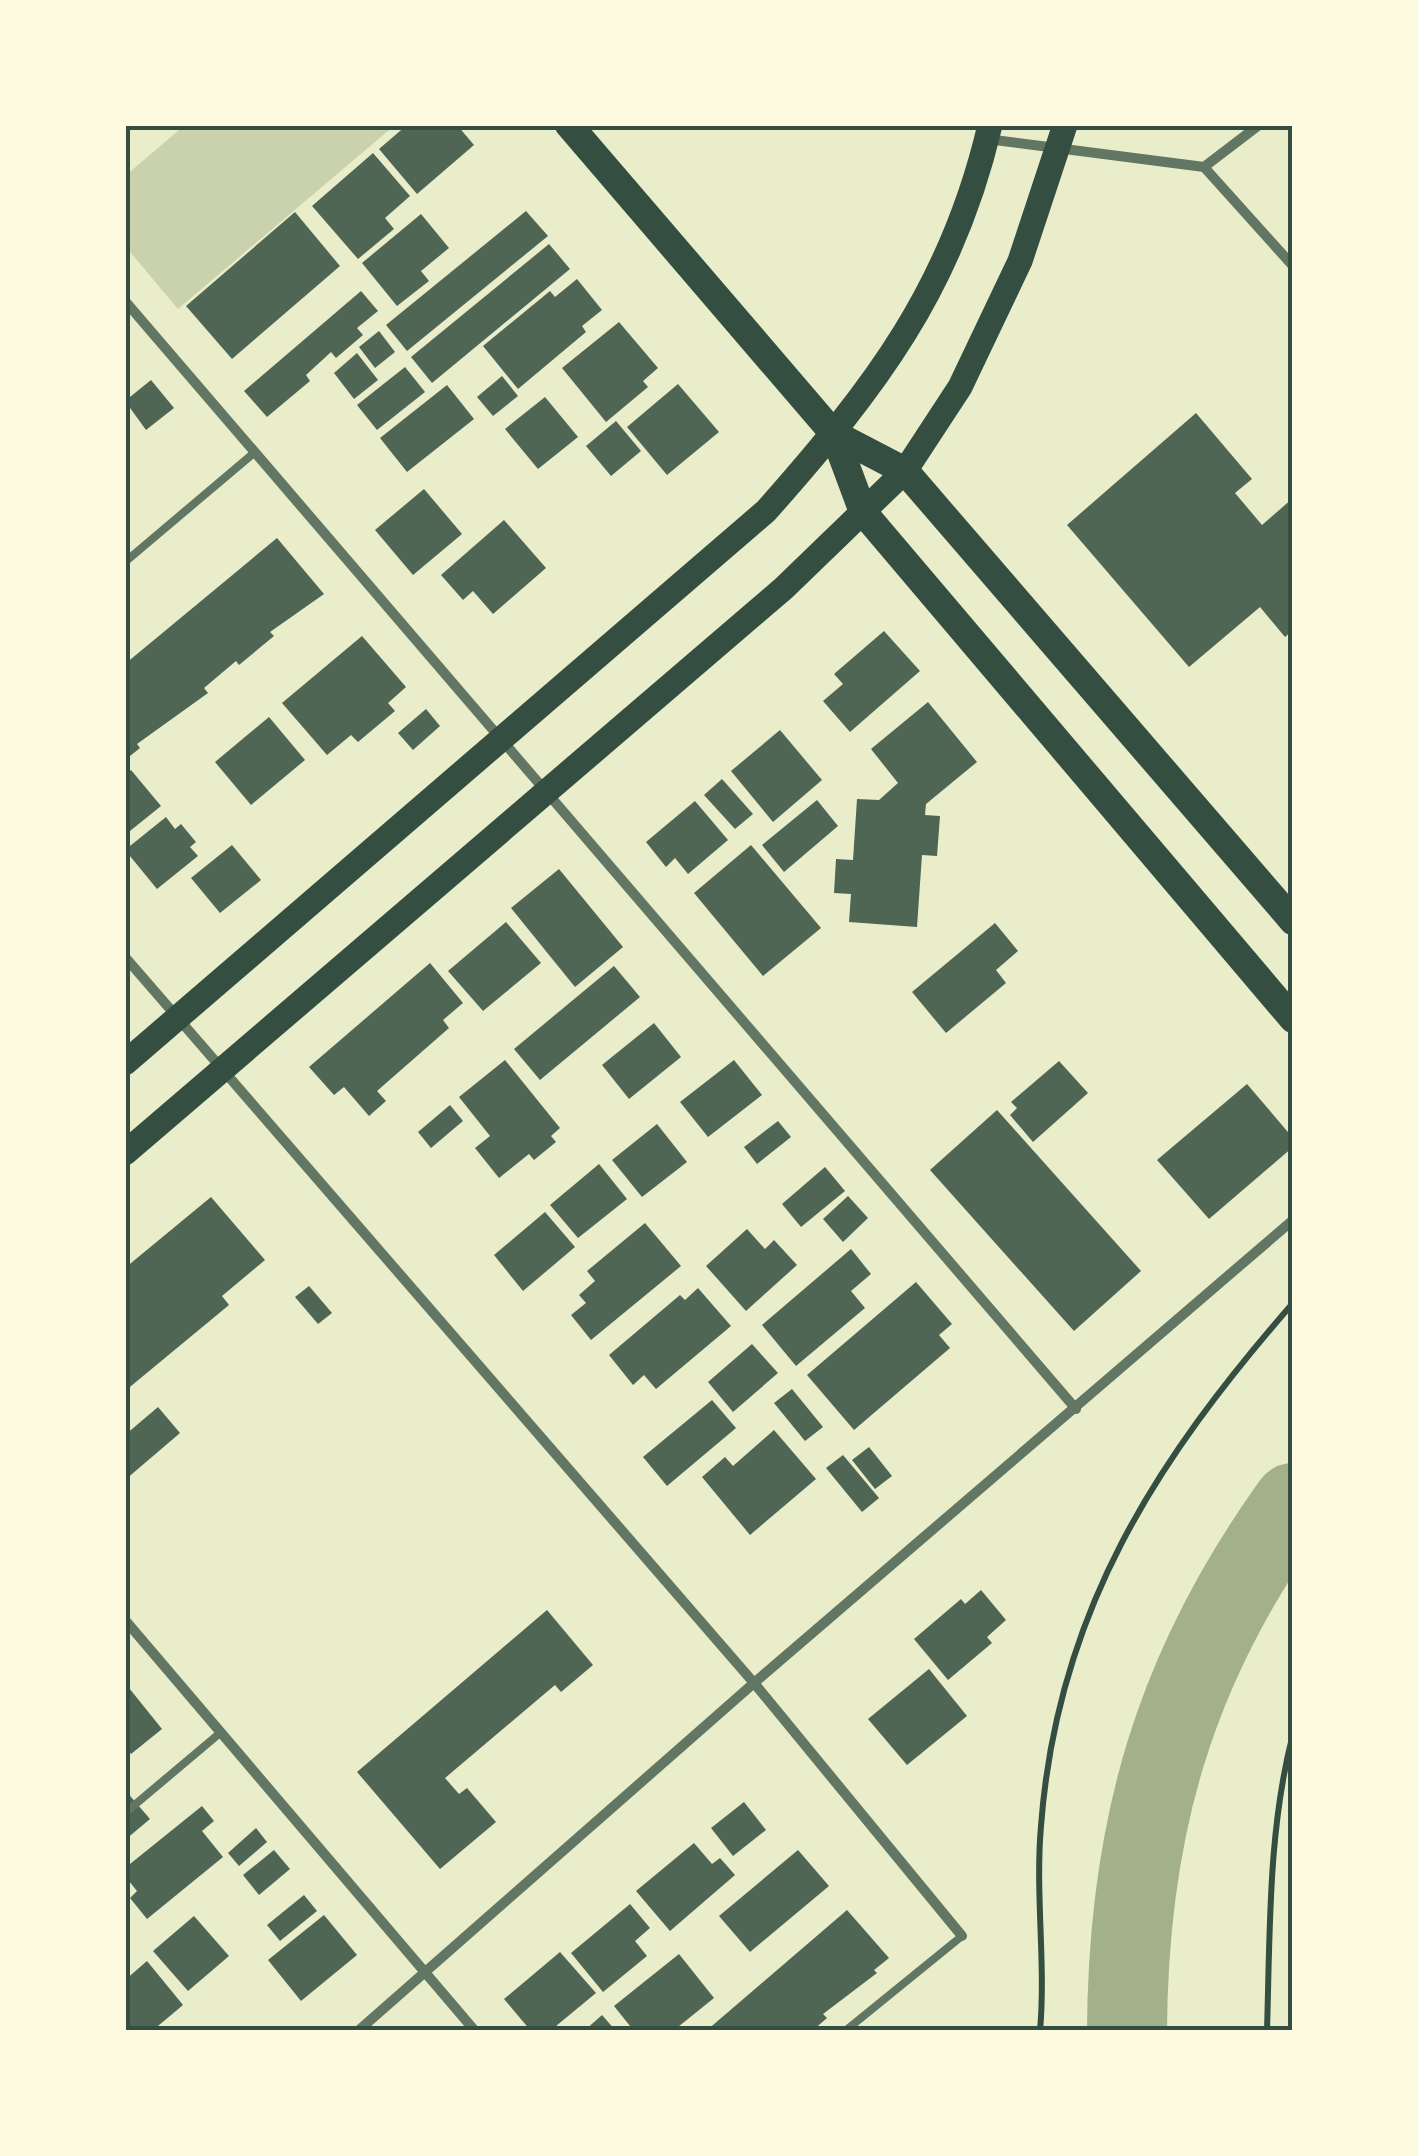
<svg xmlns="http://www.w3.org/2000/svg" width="1418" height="2156" font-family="Lora,serif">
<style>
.green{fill:#cad2ad}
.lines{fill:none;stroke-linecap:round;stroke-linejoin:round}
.river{stroke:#a3b18a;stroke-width:80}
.building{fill:#4f6655}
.path{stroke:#344e41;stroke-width:6}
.service{stroke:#617663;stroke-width:8}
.minor{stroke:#617663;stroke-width:10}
.primary{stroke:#344e41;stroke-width:25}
.trunk{stroke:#344e41;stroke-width:28}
.neatline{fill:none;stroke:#344e41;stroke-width:4}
</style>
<rect width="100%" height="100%" fill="#e9edc9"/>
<!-- green -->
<path class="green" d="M 185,125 L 395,125 L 178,309 L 125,246 L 125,176 Z"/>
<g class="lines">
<!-- river -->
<path class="river" d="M 1127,2031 C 1128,1829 1174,1668 1293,1503"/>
</g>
<!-- building -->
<g class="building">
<path d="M 407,125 L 457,125 L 474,145 L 417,194 L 379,149 Z"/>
<path d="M 373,153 L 410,196 L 385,218 L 394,229 L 358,259 L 312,206 Z"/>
<path d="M 526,211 L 548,236 L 407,351 L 386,325 Z"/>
<path d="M 295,212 L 340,266 L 232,359 L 186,306 Z"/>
<path d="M 421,214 L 449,248 L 421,271 L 429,281 L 397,306 L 362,263 Z"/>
<path d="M 549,244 L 570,269 L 432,383 L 411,357 Z"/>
<path d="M 577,279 L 602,310 L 582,326 L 586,332 L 518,389 L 483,346 L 550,291 L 555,297 Z"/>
<path d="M 361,291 L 378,311 L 357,328 L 363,335 L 336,358 L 331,352 L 306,375 L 310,381 L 267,417 L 244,391 Z"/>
<path d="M 619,322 L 658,368 L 643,381 L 648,387 L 606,422 L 562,368 Z"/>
<path d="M 379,331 L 395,352 L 375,368 L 359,347 Z"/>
<path d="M 357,353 L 378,380 L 354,399 L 334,373 Z"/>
<path d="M 405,367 L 425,392 L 377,430 L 357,405 Z"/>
<path d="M 502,376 L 518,396 L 493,416 L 477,397 Z"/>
<path d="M 151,380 L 174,408 L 146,430 L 125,401 Z"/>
<path d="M 678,384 L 719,432 L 667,475 L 627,427 Z"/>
<path d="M 447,385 L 474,419 L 407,472 L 380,438 Z"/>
<path d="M 545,397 L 578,437 L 538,469 L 505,429 Z"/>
<path d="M 1196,413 L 1252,479 L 1235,493 L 1262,525 L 1293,498 L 1293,630 L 1285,637 L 1260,607 L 1189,667 L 1067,525 Z"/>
<path d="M 616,421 L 641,451 L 611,476 L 586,446 Z"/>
<path d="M 424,489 L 462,534 L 413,575 L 375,530 Z"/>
<path d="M 504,520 L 546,568 L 493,614 L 473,591 L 463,600 L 441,575 Z"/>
<path d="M 277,538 L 324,594 L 270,632 L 274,636 L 239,665 L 236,661 L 204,688 L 208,693 L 137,744 L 140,748 L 125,760 L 125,664 Z"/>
<path d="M 884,631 L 920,671 L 850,732 L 823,701 L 843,684 L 834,674 Z"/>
<path d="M 362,636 L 406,687 L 388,703 L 395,711 L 358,742 L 351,735 L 327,755 L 282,703 Z"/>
<path d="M 928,702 L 977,762 L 926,804 L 925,815 L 940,816 L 937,856 L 922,855 L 917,927 L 849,922 L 851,894 L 834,893 L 836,859 L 853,860 L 857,799 L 879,800 L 898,783 L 871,749 Z"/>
<path d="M 426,709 L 440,726 L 413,750 L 398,733 Z"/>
<path d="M 269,717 L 305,760 L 251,805 L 215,762 Z"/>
<path d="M 780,730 L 822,780 L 773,822 L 731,771 Z"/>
<path d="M 131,770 L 161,806 L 125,835 L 125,775 Z"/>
<path d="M 722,779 L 753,814 L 735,829 L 704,795 Z"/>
<path d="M 817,800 L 838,826 L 784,872 L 762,845 Z"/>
<path d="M 695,801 L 728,840 L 688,874 L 675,858 L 666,867 L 646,842 Z"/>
<path d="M 166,817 L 175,829 L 181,824 L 196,842 L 190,847 L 198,856 L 157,889 L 125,850 Z"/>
<path d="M 232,845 L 261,880 L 220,913 L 191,878 Z"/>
<path d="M 751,845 L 821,928 L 763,976 L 694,893 Z"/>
<path d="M 559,869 L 623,947 L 575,987 L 511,908 Z"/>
<path d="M 506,922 L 541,963 L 483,1011 L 448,971 Z"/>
<path d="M 995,923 L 1018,951 L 996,970 L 1006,983 L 946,1033 L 912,992 Z"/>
<path d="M 430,963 L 463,1003 L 443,1020 L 449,1028 L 377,1091 L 386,1101 L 369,1116 L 344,1087 L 334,1095 L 309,1067 Z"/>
<path d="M 614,966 L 640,997 L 540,1080 L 514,1049 Z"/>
<path d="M 654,1023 L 681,1057 L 629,1099 L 602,1065 Z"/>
<path d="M 505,1060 L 560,1128 L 551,1136 L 556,1142 L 534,1160 L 529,1154 L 499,1178 L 475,1148 L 490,1136 L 459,1097 Z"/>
<path d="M 734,1060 L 762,1095 L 708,1137 L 680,1102 Z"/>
<path d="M 1059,1061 L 1088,1093 L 1033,1142 L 1010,1115 L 1017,1108 L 1011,1102 Z"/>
<path d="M 1247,1084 L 1293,1138 L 1293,1147 L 1209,1219 L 1157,1160 Z"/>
<path d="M 450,1105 L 463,1121 L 431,1148 L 418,1132 Z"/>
<path d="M 997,1110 L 1141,1271 L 1074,1331 L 930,1170 Z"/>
<path d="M 778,1121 L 791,1137 L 757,1164 L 744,1147 Z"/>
<path d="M 657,1124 L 687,1162 L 642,1197 L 612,1160 Z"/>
<path d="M 599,1164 L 627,1199 L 578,1238 L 550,1205 Z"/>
<path d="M 825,1167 L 845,1191 L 801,1227 L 782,1204 Z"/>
<path d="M 848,1196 L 868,1218 L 843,1242 L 823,1219 Z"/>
<path d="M 211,1197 L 265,1260 L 222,1296 L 229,1305 L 125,1391 L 125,1268 Z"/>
<path d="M 545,1212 L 575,1247 L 523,1291 L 494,1255 Z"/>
<path d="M 645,1223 L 681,1266 L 591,1340 L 571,1315 L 586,1303 L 579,1295 L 595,1281 L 587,1271 Z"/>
<path d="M 747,1229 L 765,1249 L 774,1240 L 797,1265 L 746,1311 L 706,1266 Z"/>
<path d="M 851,1249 L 871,1274 L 851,1291 L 865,1308 L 796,1366 L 762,1325 Z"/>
<path d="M 916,1282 L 952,1324 L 939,1335 L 950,1348 L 854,1430 L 807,1375 Z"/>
<path d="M 309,1286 L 332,1313 L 318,1324 L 295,1297 Z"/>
<path d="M 698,1288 L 731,1326 L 656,1389 L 644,1375 L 633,1385 L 609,1355 L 680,1295 L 685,1300 Z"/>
<path d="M 752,1344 L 778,1373 L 733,1412 L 708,1382 Z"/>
<path d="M 792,1389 L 823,1427 L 805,1441 L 774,1403 Z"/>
<path d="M 712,1400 L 736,1428 L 667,1486 L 643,1457 Z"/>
<path d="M 158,1407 L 180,1433 L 125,1480 L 125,1435 Z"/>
<path d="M 774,1430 L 816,1479 L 750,1535 L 702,1477 L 725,1457 L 733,1466 Z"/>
<path d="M 869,1447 L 892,1476 L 875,1489 L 852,1460 Z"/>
<path d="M 843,1455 L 879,1498 L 862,1512 L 826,1468 Z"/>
<path d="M 981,1590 L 1006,1620 L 987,1637 L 992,1643 L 948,1680 L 914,1639 L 961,1599 L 965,1604 Z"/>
<path d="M 547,1610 L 593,1665 L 561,1692 L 555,1685 L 445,1778 L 459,1794 L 467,1788 L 496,1822 L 440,1869 L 357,1772 Z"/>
<path d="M 929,1669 L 967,1716 L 907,1765 L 868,1719 Z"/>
<path d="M 125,1683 L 162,1729 L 131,1754 L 125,1747 Z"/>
<path d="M 125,1790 L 150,1819 L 125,1840 Z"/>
<path d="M 744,1802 L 766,1830 L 733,1856 L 711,1828 Z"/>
<path d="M 202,1806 L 214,1821 L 202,1831 L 223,1857 L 147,1919 L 130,1898 L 137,1891 L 125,1876 L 125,1868 Z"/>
<path d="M 256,1828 L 267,1842 L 239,1866 L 228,1853 Z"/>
<path d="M 694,1843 L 712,1864 L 720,1858 L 735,1875 L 670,1931 L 636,1891 Z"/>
<path d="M 274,1850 L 290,1869 L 259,1895 L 243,1875 Z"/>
<path d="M 798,1850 L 829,1886 L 750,1952 L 719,1916 Z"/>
<path d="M 304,1895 L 317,1911 L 280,1941 L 267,1925 Z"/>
<path d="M 630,1904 L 650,1928 L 635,1941 L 647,1956 L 603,1992 L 571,1953 Z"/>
<path d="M 847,1910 L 889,1958 L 874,1970 L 877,1973 L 823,2014 L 827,2018 L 812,2031 L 706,2031 Z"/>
<path d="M 324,1915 L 357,1955 L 301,2001 L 268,1960 Z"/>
<path d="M 194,1916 L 229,1956 L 188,1991 L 153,1951 Z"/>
<path d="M 560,1952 L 596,1993 L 550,2031 L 531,2031 L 504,1999 Z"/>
<path d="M 679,1954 L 714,1998 L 673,2031 L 634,2031 L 614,2006 Z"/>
<path d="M 147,1961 L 183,2005 L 152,2031 L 125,2031 L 125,1980 Z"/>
<path d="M 602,2015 L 616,2031 L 584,2031 Z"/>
</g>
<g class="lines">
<!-- path -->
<g class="path">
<path d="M 1040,2031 C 1046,1963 1035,1894 1041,1826 C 1057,1612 1156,1460 1293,1303"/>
<path d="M 1267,2031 C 1270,1933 1268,1829 1293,1734"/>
</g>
<!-- service -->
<g class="service">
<path d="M 125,562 L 255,452"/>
<path d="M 125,1813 L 220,1733"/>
<path d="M 845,2031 L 962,1936"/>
</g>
<!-- minor -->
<g class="minor">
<path d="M 987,139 L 1204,167 L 1259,125"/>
<path d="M 1204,167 L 1293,266"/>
<path d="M 125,301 L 1076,1409"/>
<path d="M 125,957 L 754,1683 L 962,1936"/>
<path d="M 125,1620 L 475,2031"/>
<path d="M 358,2031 L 754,1683 L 1293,1220"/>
</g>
<!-- primary -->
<g class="primary">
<path d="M 125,1063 L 766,511 C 875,388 952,288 990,125"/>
<path d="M 125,1153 L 784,588 L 905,471 L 960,387 L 1020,261 L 1065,125"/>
</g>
<!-- trunk -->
<g class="trunk">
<path d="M 569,125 L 834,434 L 905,471 L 1293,921"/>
<path d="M 834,434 L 863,512 L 1293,1019"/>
</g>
</g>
<!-- border -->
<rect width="1418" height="2156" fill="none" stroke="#fefae0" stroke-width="255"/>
<rect x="128" y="128" width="1162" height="1900" class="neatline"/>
</svg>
